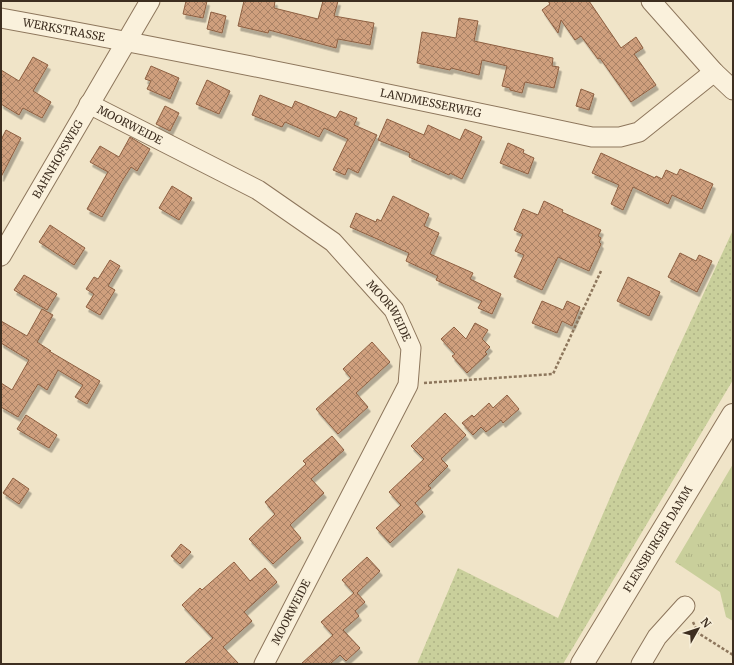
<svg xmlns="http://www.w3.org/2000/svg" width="734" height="665" font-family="Merriweather,serif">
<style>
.grass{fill:url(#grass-dots)}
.park{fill:url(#park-tufts)}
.building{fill:url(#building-cross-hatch);stroke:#8d5f41;filter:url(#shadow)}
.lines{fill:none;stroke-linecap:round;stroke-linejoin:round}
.minor-casing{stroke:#8d765c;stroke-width:21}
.tertiary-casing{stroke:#8d765c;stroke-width:24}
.path{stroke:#8d765c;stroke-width:2.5;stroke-dasharray:3 2;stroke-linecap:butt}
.minor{stroke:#faf1dc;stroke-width:19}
.tertiary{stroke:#faf1dc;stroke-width:22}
.labels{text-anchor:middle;stroke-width:4;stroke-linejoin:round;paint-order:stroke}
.street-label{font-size:11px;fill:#3d2e20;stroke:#f7eed8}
</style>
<defs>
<pattern id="grass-dots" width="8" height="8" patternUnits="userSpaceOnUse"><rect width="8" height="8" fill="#c9cf9b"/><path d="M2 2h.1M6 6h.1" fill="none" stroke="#aeb285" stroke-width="1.8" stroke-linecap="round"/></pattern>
<pattern id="park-tufts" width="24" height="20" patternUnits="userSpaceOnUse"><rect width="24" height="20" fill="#c9cf9b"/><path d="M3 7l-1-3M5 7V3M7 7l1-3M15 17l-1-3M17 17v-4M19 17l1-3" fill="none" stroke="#aeb285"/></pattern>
<pattern id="building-cross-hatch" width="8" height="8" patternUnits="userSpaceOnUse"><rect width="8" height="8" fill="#cf9f7d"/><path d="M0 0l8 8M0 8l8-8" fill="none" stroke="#a98266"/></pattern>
<filter id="shadow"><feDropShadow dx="2.5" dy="4.5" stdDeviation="0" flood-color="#0004"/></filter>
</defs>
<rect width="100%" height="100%" fill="#f0e4c8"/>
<!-- grass -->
<path class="grass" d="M 733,230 L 733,380 L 563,664 L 417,664 L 458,568 L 558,618 L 622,470 Z"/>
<!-- park -->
<path class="park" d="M 733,464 L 733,621 L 726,617 L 720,592 L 675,562 Z"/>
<!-- building -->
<g class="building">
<path d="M 186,1 L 207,1 L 203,18 L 183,14 Z"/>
<path d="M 244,1 L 275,1 L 274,8 L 318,19 L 323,1 L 338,1 L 334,16 L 374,23 L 370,45 L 338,39 L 336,48 L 269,30 L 268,33 L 238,26 Z"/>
<path d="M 548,1 L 589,1 L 621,48 L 636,37 L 643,48 L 634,54 L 656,85 L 631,102 L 600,58 L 598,59 L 581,36 L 575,40 L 561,20 L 558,33 L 542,10 L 550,4 Z"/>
<path d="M 211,12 L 226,16 L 222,33 L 207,29 Z"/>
<path d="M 459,18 L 478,21 L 474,41 L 553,58 L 552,66 L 559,67 L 554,88 L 525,82 L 522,93 L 510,90 L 510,88 L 502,86 L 507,66 L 482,60 L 479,75 L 451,68 L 450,70 L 417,63 L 422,32 L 456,38 Z"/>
<path d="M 33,57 L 48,65 L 33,91 L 51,102 L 42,118 L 23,108 L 19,115 L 1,104 L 1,70 L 19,81 Z"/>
<path d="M 151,66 L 179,78 L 170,99 L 147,89 L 151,81 L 145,79 Z"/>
<path d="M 207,80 L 230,91 L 219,114 L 196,104 Z"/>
<path d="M 581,89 L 594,94 L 589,110 L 576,106 Z"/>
<path d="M 260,95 L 292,108 L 295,101 L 336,118 L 340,111 L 357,118 L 354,125 L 377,135 L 358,173 L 348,168 L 345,175 L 333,170 L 348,139 L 324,128 L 319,137 L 285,122 L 282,127 L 252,115 Z"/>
<path d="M 165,106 L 179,113 L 170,131 L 156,124 Z"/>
<path d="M 387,119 L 424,135 L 428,125 L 460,140 L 465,129 L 482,137 L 462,179 L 450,173 L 449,175 L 409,157 L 410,153 L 378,140 Z"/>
<path d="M 6,130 L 21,138 L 1,177 L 1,140 Z"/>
<path d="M 130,137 L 150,149 L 137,171 L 131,167 L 122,181 L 102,217 L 87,209 L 108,172 L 90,162 L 100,146 L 119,157 Z"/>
<path d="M 508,143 L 524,150 L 523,153 L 534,158 L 528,174 L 500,163 Z"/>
<path d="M 601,153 L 655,178 L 656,176 L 662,179 L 666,170 L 677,175 L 680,169 L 713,184 L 702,209 L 672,195 L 668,204 L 633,187 L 623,210 L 611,204 L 619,185 L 592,173 Z"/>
<path d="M 172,186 L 192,198 L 179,220 L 159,208 Z"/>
<path d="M 393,196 L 429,214 L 424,226 L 439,233 L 430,254 L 473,273 L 470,279 L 501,294 L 492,314 L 478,308 L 482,301 L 436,280 L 438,276 L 406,261 L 409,253 L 350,227 L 356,213 L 376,222 L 377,219 L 381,221 Z"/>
<path d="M 544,201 L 563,210 L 562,212 L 601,230 L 598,236 L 601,238 L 599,242 L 601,244 L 589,271 L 558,257 L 542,290 L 514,277 L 524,255 L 515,251 L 523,234 L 514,230 L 523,209 L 538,215 Z"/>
<path d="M 50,225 L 85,248 L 74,265 L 39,242 Z"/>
<path d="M 680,253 L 696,261 L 699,255 L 712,261 L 697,292 L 668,277 Z"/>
<path d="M 110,260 L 120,266 L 108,286 L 115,290 L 100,315 L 86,307 L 94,294 L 86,289 L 94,277 L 98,279 Z"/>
<path d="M 24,275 L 57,294 L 47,310 L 14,290 Z"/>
<path d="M 628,277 L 660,292 L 649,316 L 617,301 Z"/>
<path d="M 542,301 L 563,310 L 567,301 L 580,307 L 572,326 L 562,321 L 557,333 L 532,323 Z"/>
<path d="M 42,309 L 53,315 L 37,342 L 51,351 L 49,351 L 100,381 L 87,404 L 75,397 L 83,385 L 58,370 L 47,390 L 38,384 L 18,417 L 1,407 L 1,383 L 12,390 L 29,360 L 1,343 L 1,321 L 27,336 Z"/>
<path d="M 475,323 L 488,330 L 482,339 L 490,347 L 485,352 L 487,354 L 467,373 L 452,356 L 455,354 L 441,339 L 454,327 L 466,339 Z"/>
<path d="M 372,342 L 390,362 L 356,393 L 368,407 L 338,434 L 316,409 L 351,378 L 343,369 Z"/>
<path d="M 507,395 L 519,409 L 503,423 L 501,420 L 486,432 L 481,427 L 473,435 L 462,423 L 472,415 L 474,417 L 489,403 L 493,408 Z"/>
<path d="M 445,413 L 466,435 L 441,459 L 448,466 L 428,486 L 431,488 L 415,503 L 423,512 L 390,543 L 376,528 L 401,505 L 389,492 L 424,459 L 411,446 Z"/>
<path d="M 26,415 L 57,435 L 49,448 L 17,429 Z"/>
<path d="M 332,436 L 344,450 L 311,479 L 324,493 L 290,525 L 301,538 L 273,564 L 249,539 L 275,514 L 265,502 L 306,464 L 303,461 Z"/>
<path d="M 13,478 L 29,489 L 19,504 L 3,493 Z"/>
<path d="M 181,544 L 191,552 L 180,564 L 171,556 Z"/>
<path d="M 367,557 L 380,571 L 357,593 L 365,602 L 355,611 L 359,616 L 343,630 L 360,648 L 346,661 L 340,655 L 330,664 L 301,664 L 333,635 L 321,622 L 354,593 L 342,580 Z"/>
<path d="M 234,562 L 250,581 L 265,568 L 277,582 L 244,612 L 252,621 L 223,647 L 239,664 L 184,664 L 213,638 L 182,605 L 200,588 L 202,590 Z"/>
</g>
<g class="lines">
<defs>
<g id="minor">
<path d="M 651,1 L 714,72 L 733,90"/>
<path id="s1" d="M 1,18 C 199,54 396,95 592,137 L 620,137 L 639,132 L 714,72"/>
<path id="s2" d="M 89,104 L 258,190 L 333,242 L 394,310 L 411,348 L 408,385 L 264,664"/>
<path id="s3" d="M 1,256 L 150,1"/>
<path d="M 641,664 L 657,637 L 685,606"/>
</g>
<g id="tertiary">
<path id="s4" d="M 582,664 L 733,415"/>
</g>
</defs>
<!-- minor casing -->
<use href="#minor" class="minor-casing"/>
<!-- tertiary casing -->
<use href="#tertiary" class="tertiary-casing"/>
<!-- path -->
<g class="path">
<path d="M 424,383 L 553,374 L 601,271"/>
<path d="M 693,622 L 698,633 L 733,655"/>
</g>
<!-- minor -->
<use href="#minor" class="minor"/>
<!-- tertiary -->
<use href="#tertiary" class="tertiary"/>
</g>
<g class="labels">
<!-- street labels -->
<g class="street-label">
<text dy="4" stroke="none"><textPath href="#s1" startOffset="64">WERKSTRASSE</textPath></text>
<text dy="4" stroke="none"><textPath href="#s1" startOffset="438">LANDMESSERWEG</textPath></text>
<text dy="4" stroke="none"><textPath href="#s2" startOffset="46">MOORWEIDE</textPath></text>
<text dy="4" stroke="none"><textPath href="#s3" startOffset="112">BAHNHOFSWEG</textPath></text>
<text dy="4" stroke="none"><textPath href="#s2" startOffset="370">MOORWEIDE</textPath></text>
<text dy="4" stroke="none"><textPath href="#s4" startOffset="146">FLENSBURGER DAMM</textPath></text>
<text transform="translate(291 612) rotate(-63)" y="4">MOORWEIDE</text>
</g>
</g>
<!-- border -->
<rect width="734" height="665" fill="none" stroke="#3d2e20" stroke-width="4"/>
<!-- north arrow -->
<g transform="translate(698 629) rotate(51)" stroke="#f7eed8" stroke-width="3" paint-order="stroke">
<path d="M0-3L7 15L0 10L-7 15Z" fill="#3d2e20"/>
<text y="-6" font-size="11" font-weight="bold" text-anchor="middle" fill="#3d2e20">N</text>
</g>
</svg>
